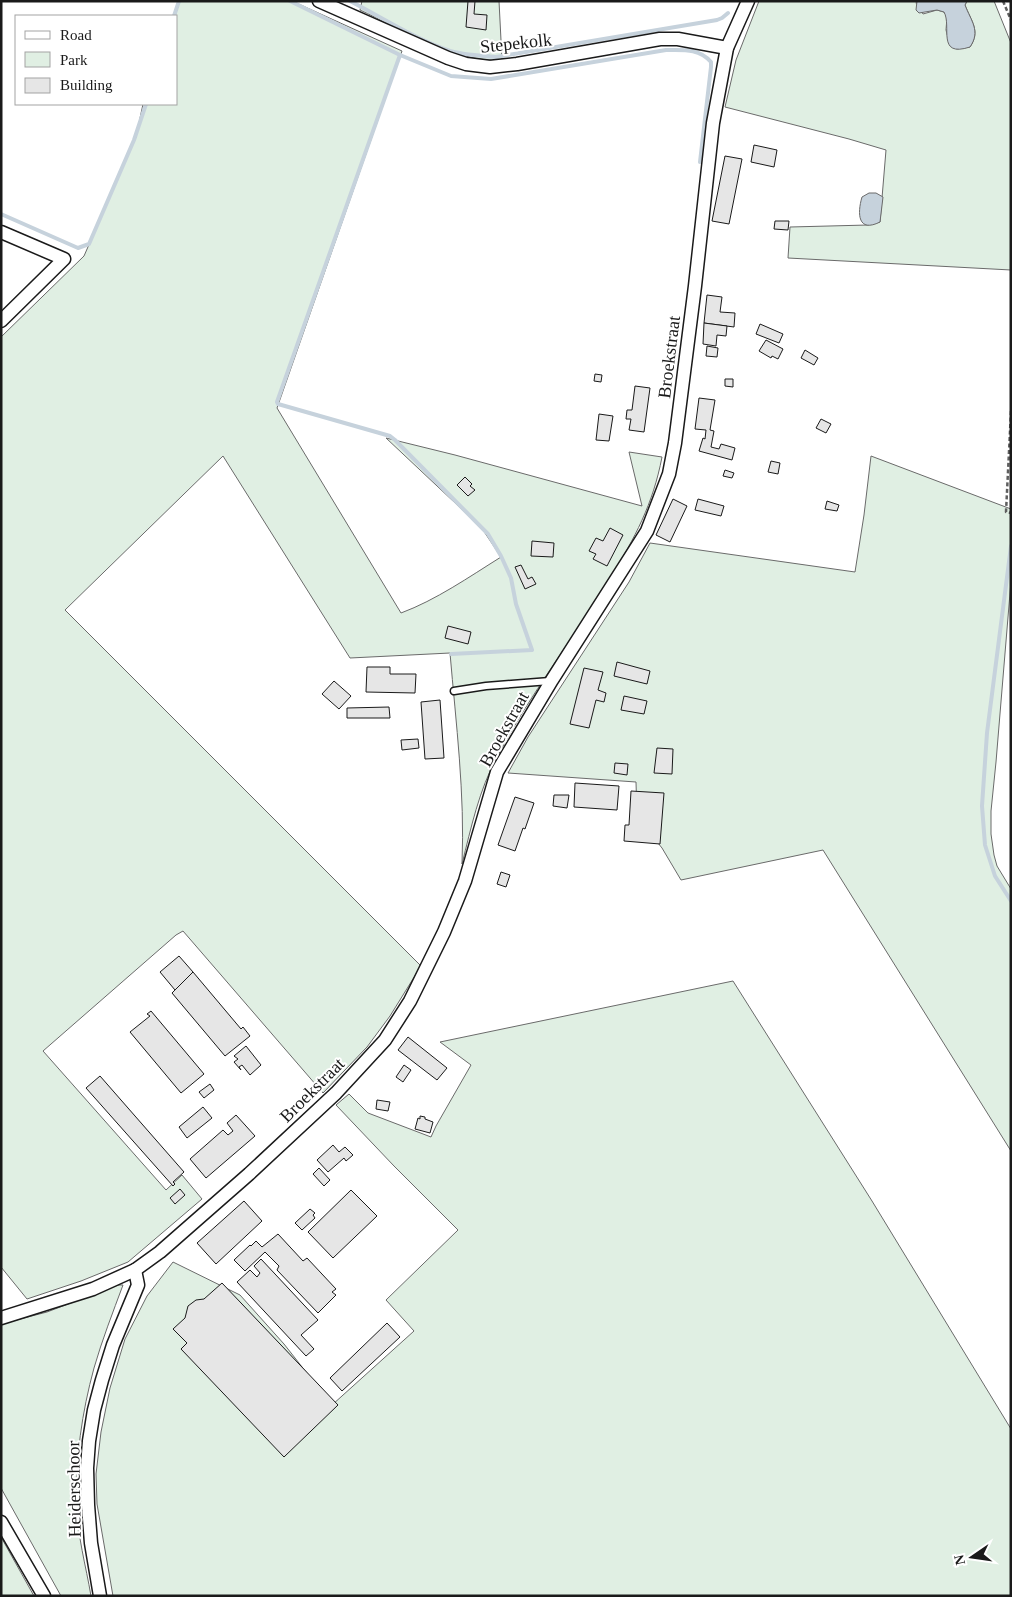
<svg xmlns="http://www.w3.org/2000/svg" width="1012" height="1597" font-family="'Times New Roman',serif">
<style>
.green{fill:#e0efe3;stroke:#6a6a6a}
.water{fill:#c6d2dc;stroke:#6a6a6a}
.lines{fill:none;stroke-linecap:round;stroke-linejoin:round}
.stream{stroke:#c6d2dc;stroke-width:4}
.building{fill:#e6e6e6;stroke:#1a1a1a}
.service-casing{stroke:#1a1a1a;stroke-width:9}
.minor-casing{stroke:#1a1a1a;stroke-width:15}
.path{stroke:#5f5f5f;stroke-width:2.5;stroke-dasharray:4 2.5;stroke-linecap:butt}
.service{stroke:#fff;stroke-width:6}
.minor{stroke:#fff;stroke-width:12}
.labels{text-anchor:middle;stroke-width:4;stroke-linejoin:round;paint-order:stroke}
.street-label{font-size:18px;fill:#1a1a1a;stroke:#fff}
</style>
<rect width="100%" height="100%" fill="#fff"/>
<!-- green -->
<g class="green">
<path d="M 180,1 L 292,1 L 402,51 L 277,408 L 401,613 C 436,600 469,577 501,557 L 485,533 L 470,517 L 386,438 L 455,455 L 642,506 L 629,452 L 662,457 C 653,504 635,538 610,578 C 574,638 530,694 497,757 C 479,790 471,828 462,864 C 465,794 456,724 450,653 L 350,658 L 223,456 L 65,610 L 421,966 L 390,1016 L 367,1047 L 323,1093 L 183,931 L 176,935 L 43,1051 L 166,1190 L 182,1175 L 202,1199 L 128,1262 L 81,1281 L 27,1299 L 1,1267 L 1,337 L 84,256 L 136,137 L 143,104 L 176,104 L 176,16 L 175,16 Z"/>
<path d="M 362,1 L 499,1 L 502,60 C 459,64 399,28 360,10 Z"/>
<path d="M 759,1 L 917,1 L 916,3 L 923,14 L 937,10 L 944,12 L 947,17 L 946,30 L 950,46 L 957,49 L 970,47 C 981,31 971,21 965,5 L 967,1 L 994,1 L 1011,43 L 1011,270 L 788,258 L 790,227 L 868,225 L 880,222 L 886,150 L 849,139 L 725,107 L 736,60 Z"/>
<path d="M 871,456 L 1011,509 L 1011,581 L 996,762 L 991,811 L 991,834 L 994,855 L 997,866 L 1011,889 L 1011,1151 L 823,850 L 681,880 L 662,848 L 637,817 L 636,782 L 508,773 L 528,737 L 629,582 L 650,543 L 855,572 L 864,515 Z"/>
<path d="M 733,981 L 872,1201 L 1011,1429 L 1011,1596 L 113,1596 L 97,1504 L 96,1474 L 101,1432 L 110,1388 L 125,1339 L 147,1296 L 173,1262 L 240,1295 L 284,1344 L 332,1405 L 414,1331 L 386,1300 L 458,1230 L 394,1166 L 336,1105 L 349,1094 L 368,1113 L 431,1137 L 436,1126 L 471,1065 L 440,1042 Z"/>
<path d="M 118,1285 L 123,1285 C 113,1312 102,1340 94,1368 C 82,1412 75,1459 77,1505 C 77,1535 86,1566 91,1596 L 61,1596 L 1,1488 L 1,1324 L 47,1312 Z"/>
<path d="M 1,1537 L 34,1596 L 1,1596 Z"/>
</g>
<!-- water -->
<g class="water">
<path d="M 917,1 L 967,1 L 965,5 C 971,21 981,31 970,47 C 936,58 952,26 944,12 L 937,10 L 919,13 L 916,10 Z"/>
<path d="M 869,193 L 876,193 L 883,197 L 880,222 C 858,233 857,214 862,197 Z"/>
</g>
<g class="lines">
<!-- stream -->
<g class="stream">
<path d="M 290,1 L 400,55 L 451,76 L 491,79 L 666,50 C 683,50 699,48 711,62 L 711,67 L 700,162"/>
<path d="M 350,1 C 381,17 417,40 450,51 C 465,55 481,56 496,57 L 717,20 L 722,18 L 728,13"/>
<path d="M 174,16 L 179,1"/>
<path d="M 400,55 L 277,402 L 278,404 L 390,436 L 395,440 L 488,534 L 501,556 L 511,578 L 516,604 L 532,650 L 451,654"/>
<path d="M 1,214 L 78,248 L 89,244 L 134,140 L 146,104"/>
<path d="M 1011,546 L 987,733 L 982,806 L 985,845 L 995,876 L 1011,901"/>
</g>
</g>
<!-- building -->
<g class="building">
<path d="M 468,1 L 475,1 L 474,14 L 487,15 L 486,30 L 466,27 Z"/>
<path d="M 754,145 L 777,150 L 774,167 L 751,162 Z"/>
<path d="M 725,156 L 742,159 L 729,224 L 712,221 Z"/>
<path d="M 775,221 L 789,221 L 788,230 L 774,229 Z"/>
<path d="M 707,295 L 722,297 L 720,312 L 735,313 L 734,327 L 704,323 Z"/>
<path d="M 704,323 L 727,326 L 726,336 L 717,335 L 716,346 L 703,344 Z"/>
<path d="M 760,324 L 783,334 L 779,343 L 756,334 Z"/>
<path d="M 766,340 L 783,349 L 778,359 L 772,356 L 771,358 L 759,351 Z"/>
<path d="M 707,346 L 718,348 L 717,357 L 706,356 Z"/>
<path d="M 805,350 L 818,358 L 814,365 L 801,358 Z"/>
<path d="M 595,374 L 602,375 L 601,382 L 594,381 Z"/>
<path d="M 725,379 L 733,379 L 733,387 L 725,386 Z"/>
<path d="M 635,386 L 650,388 L 644,432 L 629,430 L 631,419 L 626,419 L 627,410 L 632,410 Z"/>
<path d="M 699,398 L 715,400 L 710,430 L 714,431 L 711,447 L 719,449 L 721,444 L 735,448 L 732,460 L 699,451 L 703,438 L 705,439 L 706,430 L 695,429 Z"/>
<path d="M 599,414 L 613,416 L 609,441 L 596,440 Z"/>
<path d="M 821,419 L 831,424 L 826,433 L 816,428 Z"/>
<path d="M 771,461 L 780,463 L 778,474 L 768,472 Z"/>
<path d="M 725,470 L 734,473 L 732,478 L 723,476 Z"/>
<path d="M 465,477 L 472,484 L 470,486 L 475,490 L 468,496 L 457,485 Z"/>
<path d="M 673,499 L 687,506 L 670,542 L 656,535 Z"/>
<path d="M 698,499 L 724,506 L 721,516 L 695,510 Z"/>
<path d="M 827,501 L 839,505 L 837,511 L 825,509 Z"/>
<path d="M 610,528 L 623,535 L 607,566 L 593,559 L 596,554 L 589,551 L 596,538 L 603,541 Z"/>
<path d="M 532,541 L 554,543 L 553,557 L 531,556 Z"/>
<path d="M 521,565 L 528,579 L 532,577 L 536,584 L 525,589 L 515,567 Z"/>
<path d="M 448,626 L 471,632 L 468,644 L 445,638 Z"/>
<path d="M 617,662 L 650,671 L 647,684 L 614,676 Z"/>
<path d="M 367,667 L 390,667 L 390,674 L 416,674 L 415,693 L 366,692 Z"/>
<path d="M 584,668 L 603,672 L 598,690 L 606,693 L 604,702 L 596,700 L 589,728 L 570,724 Z"/>
<path d="M 334,681 L 351,696 L 339,709 L 322,694 Z"/>
<path d="M 624,696 L 647,701 L 644,714 L 621,710 Z"/>
<path d="M 440,700 L 444,758 L 425,759 L 421,702 Z"/>
<path d="M 389,707 L 390,718 L 347,718 L 347,708 Z"/>
<path d="M 418,739 L 419,748 L 402,750 L 401,740 Z"/>
<path d="M 657,748 L 673,749 L 672,774 L 654,773 Z"/>
<path d="M 615,763 L 628,764 L 627,775 L 614,773 Z"/>
<path d="M 575,783 L 619,786 L 617,810 L 574,807 Z"/>
<path d="M 631,791 L 664,793 L 660,844 L 624,841 L 625,825 L 629,825 Z"/>
<path d="M 554,795 L 569,795 L 567,808 L 553,806 Z"/>
<path d="M 515,797 L 534,803 L 525,829 L 523,828 L 515,851 L 498,845 Z"/>
<path d="M 501,872 L 510,875 L 506,887 L 497,884 Z"/>
<path d="M 179,956 L 193,972 L 175,990 L 160,972 Z"/>
<path d="M 193,972 L 241,1029 L 243,1027 L 250,1036 L 225,1056 L 172,993 Z"/>
<path d="M 151,1011 L 204,1074 L 181,1093 L 130,1032 L 150,1016 L 147,1014 Z"/>
<path d="M 408,1037 L 447,1068 L 437,1080 L 398,1050 Z"/>
<path d="M 246,1046 L 261,1065 L 250,1075 L 242,1065 L 239,1067 L 241,1070 L 234,1062 L 238,1059 L 234,1056 Z"/>
<path d="M 404,1065 L 411,1070 L 403,1082 L 396,1077 Z"/>
<path d="M 100,1076 L 184,1172 L 173,1182 L 175,1184 L 173,1186 L 86,1088 Z"/>
<path d="M 210,1084 L 214,1090 L 204,1098 L 199,1092 Z"/>
<path d="M 377,1100 L 390,1102 L 388,1111 L 376,1109 Z"/>
<path d="M 203,1107 L 212,1118 L 187,1138 L 179,1127 Z"/>
<path d="M 236,1115 L 255,1136 L 206,1178 L 190,1159 L 223,1130 L 228,1135 L 233,1131 L 227,1123 Z"/>
<path d="M 420,1116 L 425,1117 L 425,1119 L 433,1122 L 430,1133 L 415,1129 L 418,1118 L 420,1119 Z"/>
<path d="M 333,1145 L 339,1152 L 345,1147 L 353,1155 L 346,1161 L 344,1158 L 328,1172 L 317,1160 Z"/>
<path d="M 319,1168 L 330,1180 L 324,1186 L 313,1174 Z"/>
<path d="M 180,1189 L 185,1195 L 175,1204 L 170,1198 Z"/>
<path d="M 351,1190 L 377,1216 L 333,1258 L 308,1232 Z"/>
<path d="M 244,1201 L 262,1221 L 216,1264 L 197,1243 Z"/>
<path d="M 310,1209 L 315,1213 L 313,1215 L 315,1218 L 302,1230 L 295,1223 Z"/>
<path d="M 278,1234 L 303,1261 L 307,1258 L 336,1289 L 332,1292 L 336,1295 L 318,1313 L 277,1270 L 279,1266 L 265,1252 L 245,1271 L 234,1260 L 250,1245 L 251,1246 L 256,1241 L 262,1247 Z"/>
<path d="M 261,1259 L 318,1320 L 301,1335 L 314,1349 L 306,1356 L 237,1282 L 250,1270 L 257,1277 L 260,1273 L 254,1266 Z"/>
<path d="M 222,1283 L 338,1405 L 284,1457 L 181,1349 L 187,1343 L 173,1329 L 185,1318 L 188,1306 L 196,1300 L 204,1299 Z"/>
<path d="M 387,1323 L 400,1337 L 342,1391 L 330,1378 Z"/>
</g>
<g class="lines">
<defs>
<path id="service" d="M 454,691 L 486,686 L 550,681"/>
<g id="minor">
<path d="M 319,1 L 448,58 L 466,64 L 490,67 L 517,64 L 660,39 L 678,39 L 727,48"/>
<path d="M 1,232 L 64,259 L 1,321"/>
<path d="M 1,1318 L 93,1289 L 135,1270 L 160,1252 L 249,1174 L 336,1093 L 385,1040 L 410,1001 L 444,932 L 465,881 L 497,772 L 552,680 L 647,531 L 669,474 L 675,443 L 695,286 L 713,123 L 727,48 L 748,1"/>
<path d="M 1,1522 L 44,1596"/>
<path d="M 100,1596 L 91,1543 L 88,1505 L 87,1468 L 89,1441 L 94,1410 L 102,1380 L 113,1345 L 138,1285 L 135,1270"/>
</g>
</defs>
<!-- service casing -->
<use href="#service" class="service-casing"/>
<!-- minor casing -->
<use href="#minor" class="minor-casing"/>
<!-- path -->
<g class="path">
<path d="M 1003,1 L 1011,20"/>
<path d="M 1011,411 L 1006,512 L 1011,513"/>
</g>
<!-- service -->
<use href="#service" class="service"/>
<!-- minor -->
<use href="#minor" class="minor"/>
</g>
<g class="labels">
<!-- street labels -->
<g class="street-label">
<text transform="translate(516 43) rotate(-6)" y="6">Stepekolk</text>
<text transform="translate(669 357) rotate(-83)" y="6">Broekstraat</text>
<text transform="translate(504 729) rotate(-61)" y="6">Broekstraat</text>
<text transform="translate(312 1090) rotate(-45)" y="6">Broekstraat</text>
<text transform="translate(74 1489) rotate(-91)" y="6">Heiderschoor</text>
</g>
</g>
<!-- border -->
<rect width="1012" height="1597" fill="none" stroke="#1a1a1a" stroke-width="5"/>
<!-- legend -->
<rect x="15" y="15" width="162" height="90" fill="#ffffff" stroke="#a3a3a3"/>
<rect x="25" y="31" width="25" height="8" fill="#ffffff" stroke="#a3a3a3"/>
<text x="60" y="40" font-size="15" fill="#1a1a1a">Road</text>
<rect x="25" y="52" width="25" height="15" fill="#e0efe3" stroke="#a3a3a3"/>
<text x="60" y="65" font-size="15" fill="#1a1a1a">Park</text>
<rect x="25" y="78" width="25" height="15" fill="#e6e6e6" stroke="#a3a3a3"/>
<text x="60" y="90" font-size="15" fill="#1a1a1a">Building</text>
<!-- north arrow -->
<g transform="translate(972 1557) rotate(257)" stroke="#ffffff" stroke-width="4" paint-order="stroke">
<path d="M0-4L9 19L0 12L-9 19Z" fill="#1a1a1a"/>
<text y="-8" font-size="14" font-weight="bold" text-anchor="middle" fill="#1a1a1a">N</text>
</g>
</svg>
